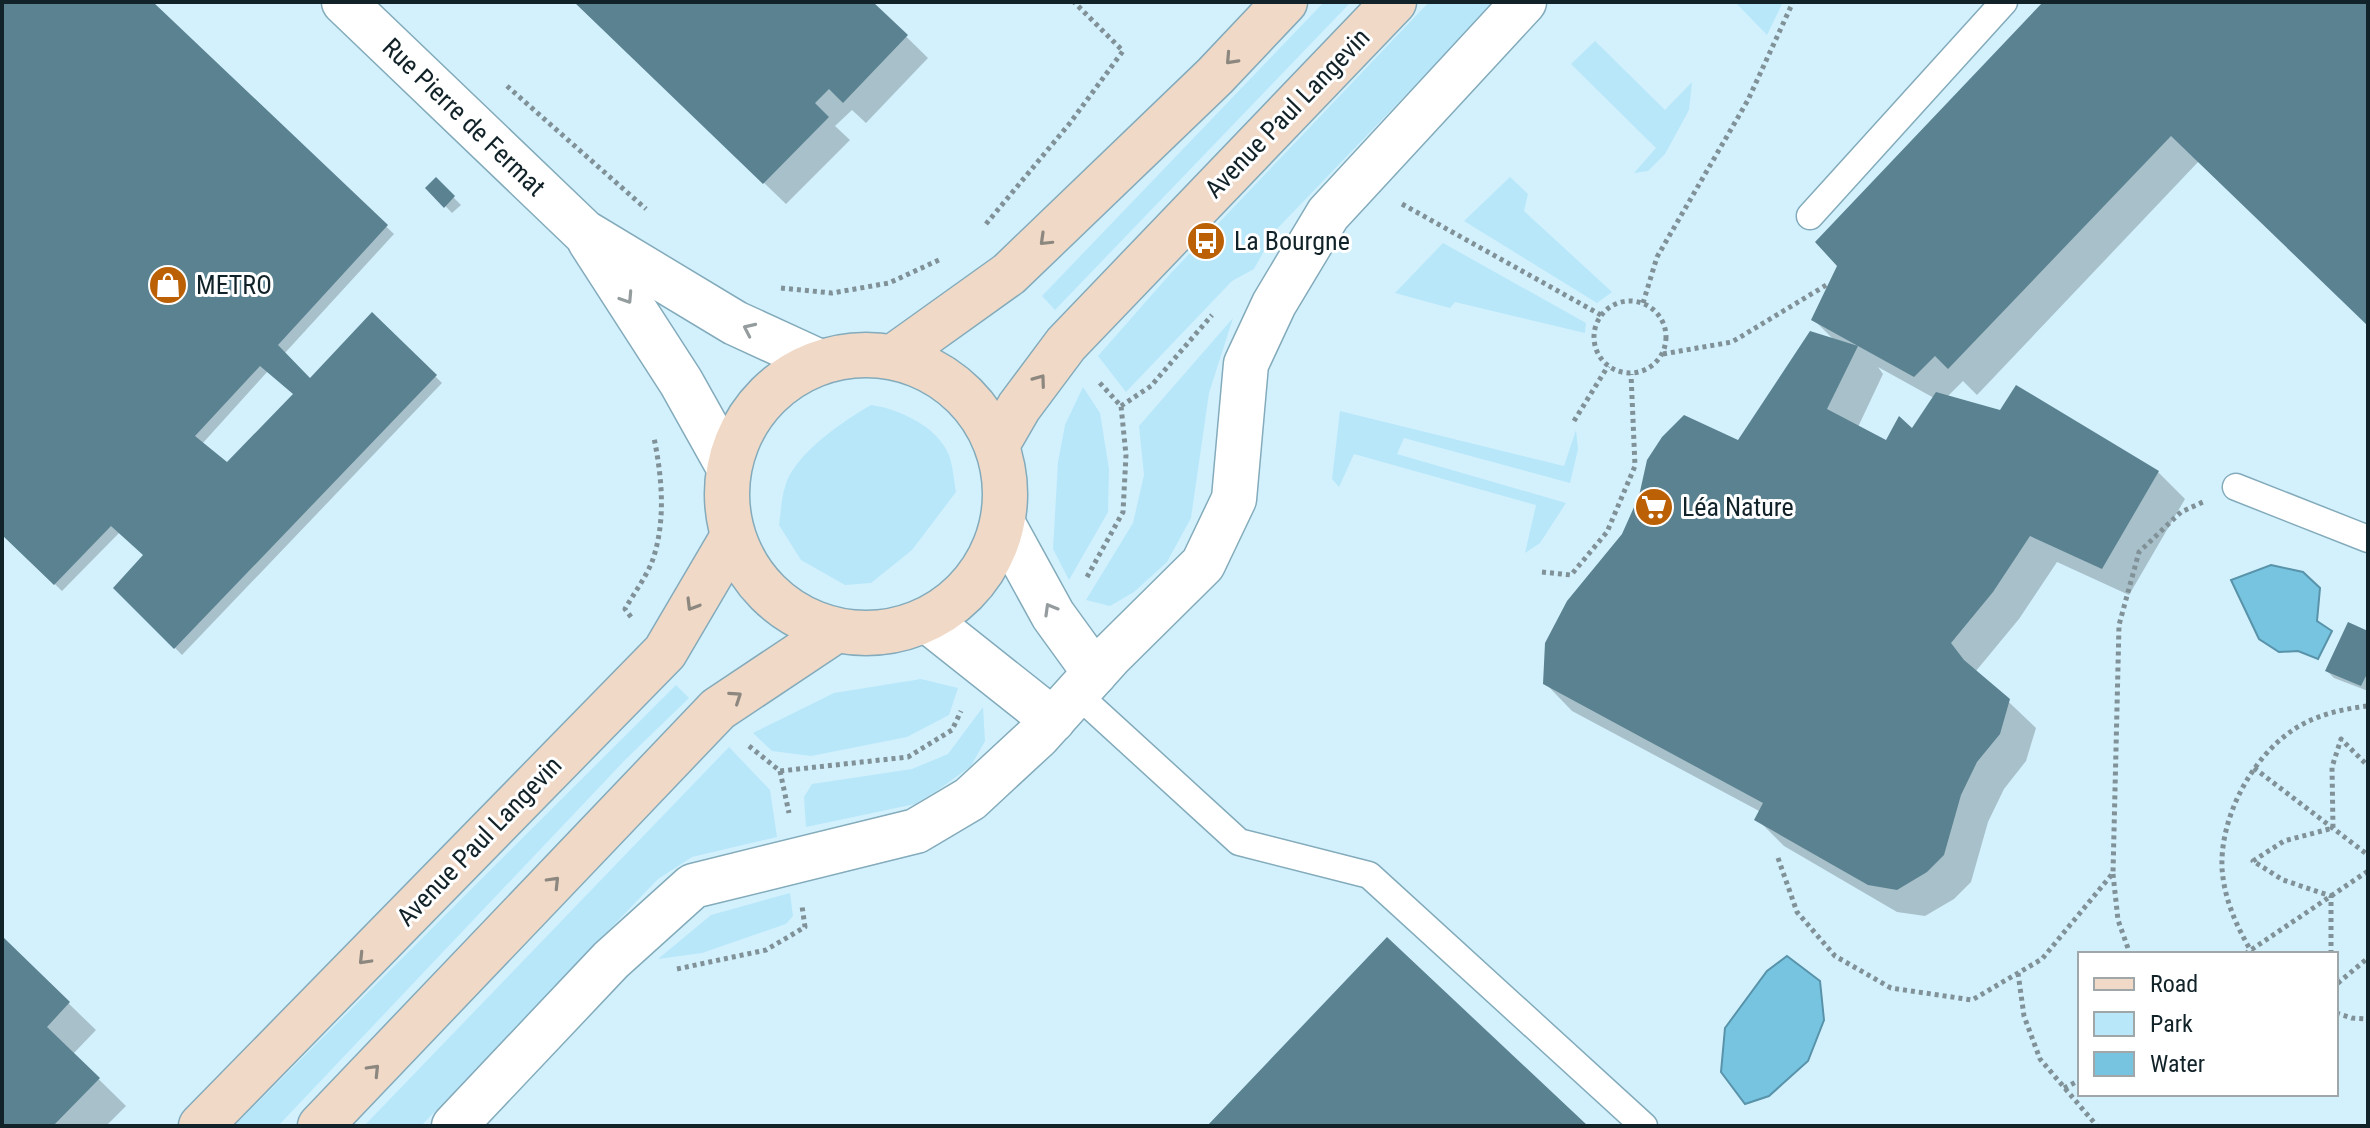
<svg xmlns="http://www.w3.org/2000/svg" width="2370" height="1128" font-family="'Roboto Condensed',sans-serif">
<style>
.built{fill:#d3f1fd;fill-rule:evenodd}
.green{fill:#b8e7fa}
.water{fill:#77c4e1;stroke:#5893aa;stroke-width:2}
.shadow{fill:#0003;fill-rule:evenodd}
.building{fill:#5b8291;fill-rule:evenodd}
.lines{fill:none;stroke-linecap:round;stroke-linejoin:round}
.service-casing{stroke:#83abbb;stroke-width:29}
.minor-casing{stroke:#83abbb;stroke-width:47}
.secondary-casing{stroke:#83abbb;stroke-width:47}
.path{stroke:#819198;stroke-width:5;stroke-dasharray:4 4;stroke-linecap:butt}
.service{stroke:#fff;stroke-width:26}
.minor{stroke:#fff;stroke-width:44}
.secondary{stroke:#f1d9c7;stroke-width:44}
.oneway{stroke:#8c877f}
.oneway2{stroke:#949c9e}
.labels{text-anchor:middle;stroke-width:6;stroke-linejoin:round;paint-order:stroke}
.street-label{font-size:26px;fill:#112228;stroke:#fff}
.poi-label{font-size:26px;fill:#112228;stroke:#fff;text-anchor:start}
</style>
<rect width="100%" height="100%" fill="#e6f6fd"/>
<!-- built -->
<path class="built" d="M 2,2 L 2368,2 L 2368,1126 L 2,1126 ZM 2080,954 L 2336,954 L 2336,1094 L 2080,1094 Z"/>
<!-- green -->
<g class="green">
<path d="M 1324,2 L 1351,2 L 1055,310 L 1042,296 Z"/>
<path d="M 1429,2 L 1495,2 L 1275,231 L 1254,269 L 1232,281 L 1126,392 L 1098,356 L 1171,273 Z"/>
<path d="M 1735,2 L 1783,2 L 1767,35 Z"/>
<path d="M 1595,41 L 1665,110 L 1692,82 L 1689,110 L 1665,154 L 1648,171 L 1634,173 L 1656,148 L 1571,64 Z"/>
<path d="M 1510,177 L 1528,194 L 1524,211 L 1612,292 L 1597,303 L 1464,221 Z"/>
<path d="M 1443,243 L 1586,323 L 1585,333 L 1455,302 L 1450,308 L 1395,293 Z"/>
<path d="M 1233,318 L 1209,393 L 1191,518 L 1167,562 L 1134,592 L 1110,606 L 1086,600 L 1133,523 L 1144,475 L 1139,426 Z"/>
<path d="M 1083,387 L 1100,413 L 1109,469 L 1108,512 L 1069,580 L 1053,549 L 1058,462 L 1065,425 Z"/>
<path d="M 871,405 C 899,409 937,426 949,455 C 953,466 954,481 956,492 L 912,550 L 871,583 L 845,585 L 801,560 L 779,525 C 781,513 781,499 785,487 C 793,455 843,421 871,405 Z"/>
<path d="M 1340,411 L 1564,466 L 1576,430 L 1578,449 L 1570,483 L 1404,438 L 1397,454 L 1566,503 L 1540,543 L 1525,553 L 1536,505 L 1354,454 L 1339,487 L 1332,479 Z"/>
<path d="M 921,679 L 958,688 L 949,715 L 907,737 L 811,756 L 772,751 L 753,733 L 834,693 Z"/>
<path d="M 676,685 L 689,698 L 626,759 L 278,1126 L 234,1126 Z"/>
<path d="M 983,707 L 985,741 L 971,766 L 938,790 L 915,804 L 806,827 L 804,797 L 812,784 L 912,769 L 948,754 Z"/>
<path d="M 729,747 L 770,790 L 777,837 L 692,857 L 658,879 L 421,1126 L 364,1126 Z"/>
<path d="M 790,893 L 793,916 L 786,924 L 702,953 L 658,959 L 711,915 Z"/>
</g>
<!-- water -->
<g class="water">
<path d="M 2271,565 L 2303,572 L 2320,588 L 2317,621 L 2332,631 L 2318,659 L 2298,651 L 2279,652 L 2259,639 L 2231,580 Z"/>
<path d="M 1787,956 L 1820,981 L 1824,1020 L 1808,1061 L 1769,1096 L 1745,1104 L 1721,1072 L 1725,1028 L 1767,971 Z"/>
</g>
<!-- shadow -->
<g class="shadow">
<path d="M 2,2 L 150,2 L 394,234 L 284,354 L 310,380 L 372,314 L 442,383 L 182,655 L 116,588 L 146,555 L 120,532 L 62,591 L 2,533 ZM 268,371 L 295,395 L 227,465 L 202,444 Z"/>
<path d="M 575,2 L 871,2 L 928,58 L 866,123 L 852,110 L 835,126 L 850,140 L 786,204 Z"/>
<path d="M 2046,2 L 2368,2 L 2368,324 L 2199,161 L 1977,395 L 1963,381 L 1947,397 L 2158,472 L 2185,499 L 2129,595 L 2057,562 L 2019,619 L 1976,671 L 2036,728 L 2026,761 L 2004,789 L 1988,822 L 1971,882 L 1954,899 L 1925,916 L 1897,912 L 1784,846 L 1757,819 L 1761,812 L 1572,711 L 1545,683 L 1739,442 L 1835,341 L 1813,319 ZM 1878,367 L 1934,398 L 1912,431 L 1887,442 L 1858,427 L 1883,374 Z"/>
<path d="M 436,180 L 461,205 L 452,213 L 428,188 Z"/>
<path d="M 2368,633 L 2368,691 L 2334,678 L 2327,671 Z"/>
<path d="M 2,939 L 96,1030 L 73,1054 L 126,1106 L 106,1126 L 2,1126 Z"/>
</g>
<!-- building -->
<g class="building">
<path d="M 2,2 L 153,2 L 388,225 L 278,345 L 310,378 L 372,312 L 437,375 L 174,649 L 113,588 L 143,555 L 111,526 L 54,585 L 2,535 ZM 260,366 L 293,394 L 227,462 L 195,436 Z"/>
<path d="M 574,2 L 873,2 L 908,35 L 843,103 L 829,89 L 815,103 L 829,117 L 763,184 Z"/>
<path d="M 2043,2 L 2368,2 L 2368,326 L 2171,136 L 1948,369 L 1935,356 L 1914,377 L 1858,346 L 1827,409 L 1886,440 L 1899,416 L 1912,428 L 1936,392 L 2000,410 L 2016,385 L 2159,471 L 2102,569 L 2030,536 L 1993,592 L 1951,643 L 1964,660 L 2010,699 L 2000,734 L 1977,762 L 1961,795 L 1944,855 L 1927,872 L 1897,890 L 1868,885 L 1754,820 L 1763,803 L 1543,684 L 1545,643 L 1567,601 L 1622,534 L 1639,496 L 1647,460 L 1662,437 L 1684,415 L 1738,440 L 1810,331 L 1858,346 L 1811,320 L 1837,266 L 1815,242 Z"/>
<path d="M 436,177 L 455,196 L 444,208 L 425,188 Z"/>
<path d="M 2348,622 L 2368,631 L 2368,672 L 2361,686 L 2325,671 Z"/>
<path d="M 2,936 L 70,1002 L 47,1027 L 100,1078 L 53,1126 L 2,1126 Z"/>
<path d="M 1387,937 L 1488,1032 L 1588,1126 L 1207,1126 Z"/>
</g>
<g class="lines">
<defs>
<g id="service">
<path d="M 1810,216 L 2004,2"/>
<path d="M 2236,487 L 2368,539"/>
<path d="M 1076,693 L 1239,842 L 1369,875 L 1644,1126"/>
</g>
<g id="minor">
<path d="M 344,2 L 584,232 L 735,323 L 820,362"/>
<path d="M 590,241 L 681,382 L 728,466"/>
<path d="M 1003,524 L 1053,615 L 1095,673"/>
<path d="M 927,620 L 1053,720"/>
<path d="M 454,1126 L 611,960 L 693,886 L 916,831 L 970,799 L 1038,736 L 1111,655 L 1203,564 L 1234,499 L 1246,364 L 1274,304 L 1328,214 L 1524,2"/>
</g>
<g id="secondary">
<circle cx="866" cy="494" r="139"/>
<path d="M 893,357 L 1009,274 L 1215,76 L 1285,2"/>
<path d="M 997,445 L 1019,407 L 1066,344 L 1394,2"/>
<path d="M 201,1126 L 665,652 L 732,538"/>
<path d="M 320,1126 L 718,709 L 835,631"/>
</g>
</defs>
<!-- service casing -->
<use href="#service" class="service-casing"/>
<!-- minor casing -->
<use href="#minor" class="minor-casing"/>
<!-- secondary casing -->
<use href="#secondary" class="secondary-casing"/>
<!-- path -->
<g class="path">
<path d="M 507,86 L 646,209"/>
<path d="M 1402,204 L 1601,315"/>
<path d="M 986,224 L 1070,123 L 1123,51 L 1074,2"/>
<path d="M 781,288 L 832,293 L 889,283 L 941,259"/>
<circle cx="1630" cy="337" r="36"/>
<path d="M 1643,303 L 1657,257 L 1748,100 L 1793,2"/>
<path d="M 1663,354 L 1732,342 L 1828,284"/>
<path d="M 1121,406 L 1151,386 L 1212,315"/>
<path d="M 1574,421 L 1608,366"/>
<path d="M 1542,572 L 1571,575 L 1607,532 L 1635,466 L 1631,374"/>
<path d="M 1087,577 L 1123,512 L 1126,455 L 1121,406 L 1098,381"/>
<path d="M 631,617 L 625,609 C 634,593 647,576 653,559 C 666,520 662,477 654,438"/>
<path d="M 749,746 L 780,771 L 908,757 L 952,730 L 961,711"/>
<path d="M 2254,768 L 2368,855"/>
<path d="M 780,771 L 789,813"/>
<path d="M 1778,858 L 1797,912 L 1835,956 L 1891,988 L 1972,1000 L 2042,959 L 2113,873 L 2119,625 L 2139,552 L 2181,512 L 2203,502"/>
<path d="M 2113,874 L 2118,920 L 2130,954"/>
<path d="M 2245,954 L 2368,871"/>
<path d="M 2253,954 C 2237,928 2224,899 2222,868 C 2220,818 2251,758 2293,730 C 2315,715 2342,709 2368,706"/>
<path d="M 2331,954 L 2331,896 L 2283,880 L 2253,861 L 2284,841 L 2333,828 L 2332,767 L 2341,739 L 2368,766"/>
<path d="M 677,969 L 766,950 L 805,927 L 802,906"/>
<path d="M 2018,973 L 2024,1016 L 2040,1059 L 2097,1126"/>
<path d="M 2336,975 L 2338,983 L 2368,958"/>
<path d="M 2336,1013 L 2352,1018 L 2368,1019"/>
<path d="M 2064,1088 L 2080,1080"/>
</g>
<!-- service -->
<use href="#service" class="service"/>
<!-- minor -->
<use href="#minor" class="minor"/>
<!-- secondary -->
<use href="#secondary" class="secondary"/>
</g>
<!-- one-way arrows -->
<defs><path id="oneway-chevron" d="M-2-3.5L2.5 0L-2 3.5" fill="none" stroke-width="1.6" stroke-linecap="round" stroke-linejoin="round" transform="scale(2)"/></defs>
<g class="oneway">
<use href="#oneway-chevron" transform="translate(1231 59) rotate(133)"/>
<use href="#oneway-chevron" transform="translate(1045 240) rotate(136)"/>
<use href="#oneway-chevron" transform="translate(1040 380) rotate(-54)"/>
<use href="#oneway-chevron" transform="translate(692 605) rotate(121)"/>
<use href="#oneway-chevron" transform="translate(736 697) rotate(-34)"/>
<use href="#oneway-chevron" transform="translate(554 882) rotate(-46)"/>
<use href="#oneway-chevron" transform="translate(364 959) rotate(134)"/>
<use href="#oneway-chevron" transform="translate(374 1070) rotate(-46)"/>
</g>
<g class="oneway2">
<use href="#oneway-chevron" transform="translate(627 298) rotate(57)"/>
<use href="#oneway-chevron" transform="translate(749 329) rotate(-155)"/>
<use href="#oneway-chevron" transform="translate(1050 609) rotate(-120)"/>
</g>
<!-- icons -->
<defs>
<symbol id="bus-disc" viewBox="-11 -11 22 22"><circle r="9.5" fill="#bb6004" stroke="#fff"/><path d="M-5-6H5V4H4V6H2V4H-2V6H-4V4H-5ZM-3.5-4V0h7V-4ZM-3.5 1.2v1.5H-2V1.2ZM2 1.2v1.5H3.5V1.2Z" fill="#fff"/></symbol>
<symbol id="shop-disc" viewBox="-11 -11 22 22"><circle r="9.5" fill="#bb6004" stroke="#fff"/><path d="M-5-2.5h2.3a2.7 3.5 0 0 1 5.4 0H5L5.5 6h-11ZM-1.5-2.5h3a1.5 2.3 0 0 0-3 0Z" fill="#fff"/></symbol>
<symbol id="supermarket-disc" viewBox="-11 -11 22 22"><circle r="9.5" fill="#bb6004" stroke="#fff"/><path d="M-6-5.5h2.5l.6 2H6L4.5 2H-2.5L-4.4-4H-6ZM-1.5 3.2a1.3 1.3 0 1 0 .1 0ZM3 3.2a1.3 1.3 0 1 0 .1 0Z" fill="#fff"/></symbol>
</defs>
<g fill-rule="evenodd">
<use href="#bus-disc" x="1184" y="219" width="44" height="44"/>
<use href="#shop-disc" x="146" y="263" width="44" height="44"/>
<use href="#supermarket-disc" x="1632" y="485" width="44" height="44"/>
</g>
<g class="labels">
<!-- street labels -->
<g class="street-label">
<text transform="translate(1287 113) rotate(-46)" y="9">Avenue Paul Langevin</text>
<text transform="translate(464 117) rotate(44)" y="9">Rue Pierre de Fermat</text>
<text transform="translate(479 841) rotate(-46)" y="9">Avenue Paul Langevin</text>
</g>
<!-- poi labels -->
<g class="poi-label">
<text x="1234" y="250">La Bourgne</text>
<text x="196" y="294">METRO</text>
<text x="1682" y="516">Léa Nature</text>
</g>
</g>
<!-- border -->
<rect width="2370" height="1128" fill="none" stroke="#112228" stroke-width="8"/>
<!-- legend -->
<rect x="2078" y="952" width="260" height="144" fill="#ffffff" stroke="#a0a7a9" stroke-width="2"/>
<rect x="2094" y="978" width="40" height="12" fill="#f1d9c7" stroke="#a0a7a9" stroke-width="2"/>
<text x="2150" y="992" font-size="24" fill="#112228">Road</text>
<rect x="2094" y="1012" width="40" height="24" fill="#b8e7fa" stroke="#a0a7a9" stroke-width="2"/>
<text x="2150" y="1032" font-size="24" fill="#112228">Park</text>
<rect x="2094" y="1052" width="40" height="24" fill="#77c4e1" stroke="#a0a7a9" stroke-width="2"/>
<text x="2150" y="1072" font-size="24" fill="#112228">Water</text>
</svg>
